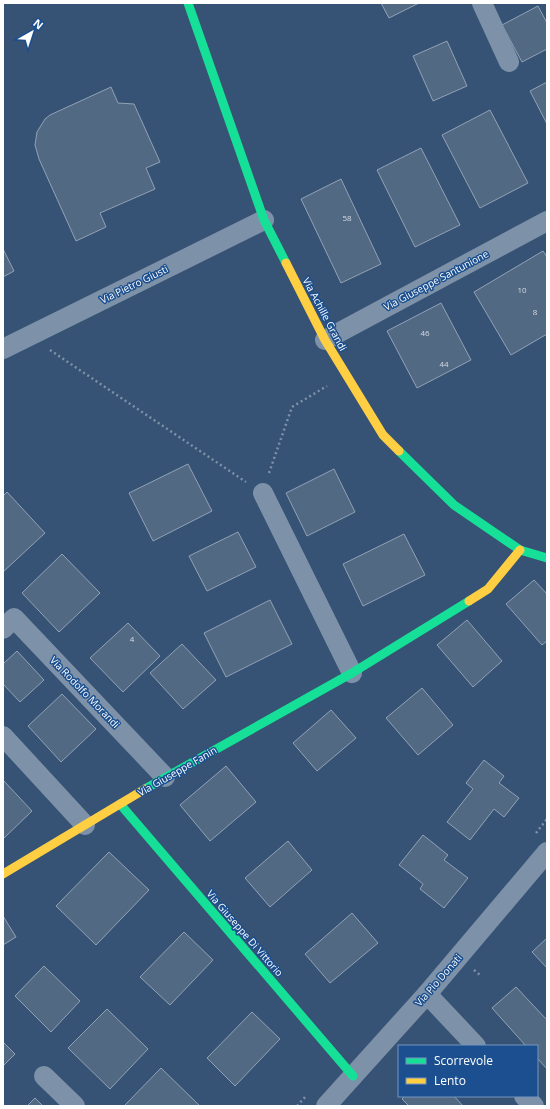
<svg xmlns="http://www.w3.org/2000/svg" width="550" height="1109" font-family="'Open Sans',sans-serif">
<style>
.building{fill:#526984;stroke:#92a2b6}
.lines{fill:none;stroke-linecap:round;stroke-linejoin:round}
.path{stroke:#7d92a8;stroke-width:2.5;stroke-dasharray:2 3;stroke-linecap:butt}
.street{stroke:#7d92a8;stroke-width:20}
.fast{stroke:#16e098;stroke-width:9}
.slow{stroke:#ffcf43;stroke-width:9}
.labels{text-anchor:middle;stroke-width:3;stroke-linejoin:round;paint-order:stroke}
.number-label{font-size:8px;fill:#d4dae0}
.street-label{font-size:10px;fill:#fff;stroke:#1b4f8f}
</style>
<rect width="100%" height="100%" fill="#365274"/>
<!-- building -->
<g class="building">
<path d="M 381,3 L 419,3 L 389,18 Z"/>
<path d="M 538,6 L 547,23 L 547,49 L 522,62 L 502,25 Z"/>
<path d="M 447,41 L 467,86 L 433,101 L 413,56 Z"/>
<path d="M 547,82 L 547,124 L 530,91 Z"/>
<path d="M 111,87 L 118,103 L 134,104 L 160,162 L 146,168 L 155,189 L 100,213 L 106,227 L 76,241 L 39,159 L 35,145 L 37,132 L 45,119 L 50,115 Z"/>
<path d="M 490,110 L 528,183 L 480,208 L 442,135 Z"/>
<path d="M 421,148 L 460,225 L 415,247 L 377,170 Z"/>
<path d="M 341,179 L 381,264 L 341,283 L 301,199 Z"/>
<path d="M 3,249 L 14,271 L 3,277 Z"/>
<path d="M 543,251 L 547,257 L 547,334 L 511,355 L 474,292 Z"/>
<path d="M 441,303 L 471,360 L 417,388 L 387,331 Z"/>
<path d="M 188,464 L 212,511 L 153,541 L 129,493 Z"/>
<path d="M 334,469 L 355,512 L 307,536 L 286,493 Z"/>
<path d="M 7,492 L 45,533 L 3,572 L 3,496 Z"/>
<path d="M 238,532 L 256,567 L 207,591 L 189,556 Z"/>
<path d="M 404,534 L 425,575 L 363,606 L 343,564 Z"/>
<path d="M 62,554 L 100,593 L 59,632 L 22,593 Z"/>
<path d="M 534,580 L 547,594 L 547,641 L 542,645 L 506,604 Z"/>
<path d="M 270,600 L 292,644 L 226,677 L 204,633 Z"/>
<path d="M 467,620 L 502,661 L 473,687 L 437,645 Z"/>
<path d="M 128,623 L 160,656 L 123,692 L 90,658 Z"/>
<path d="M 182,644 L 216,680 L 183,709 L 150,673 Z"/>
<path d="M 17,651 L 44,680 L 20,702 L 3,684 L 3,664 Z"/>
<path d="M 422,688 L 453,725 L 418,755 L 386,718 Z"/>
<path d="M 62,694 L 96,729 L 61,762 L 28,726 Z"/>
<path d="M 331,710 L 356,738 L 317,771 L 293,743 Z"/>
<path d="M 484,760 L 504,776 L 499,783 L 519,798 L 504,817 L 494,809 L 470,840 L 447,822 L 473,789 L 466,783 Z"/>
<path d="M 226,766 L 256,802 L 210,841 L 180,805 Z"/>
<path d="M 3,780 L 32,811 L 3,839 Z"/>
<path d="M 423,835 L 448,855 L 444,860 L 468,878 L 444,908 L 420,889 L 423,884 L 399,865 Z"/>
<path d="M 288,841 L 312,870 L 270,907 L 245,878 Z"/>
<path d="M 109,852 L 149,890 L 96,945 L 56,906 Z"/>
<path d="M 352,913 L 378,943 L 330,983 L 305,954 Z"/>
<path d="M 3,916 L 16,937 L 3,945 Z"/>
<path d="M 184,932 L 213,960 L 170,1005 L 140,977 Z"/>
<path d="M 547,938 L 547,968 L 532,952 Z"/>
<path d="M 44,966 L 80,1001 L 51,1032 L 15,996 Z"/>
<path d="M 516,987 L 547,1020 L 547,1069 L 537,1058 L 537,1046 L 526,1046 L 492,1008 Z"/>
<path d="M 107,1009 L 148,1049 L 110,1089 L 68,1048 Z"/>
<path d="M 252,1012 L 280,1039 L 235,1086 L 207,1058 Z"/>
<path d="M 3,1042 L 15,1054 L 3,1066 Z"/>
<path d="M 161,1068 L 200,1106 L 124,1106 Z"/>
<path d="M 405,1096 L 454,1096 L 463,1106 L 409,1106 L 402,1099 Z"/>
<path d="M 35,1098 L 43,1106 L 27,1106 Z"/>
</g>
<g class="lines">
<!-- path -->
<g class="path">
<path d="M 50,350 L 246,482"/>
<path d="M 269,473 L 292,407 L 327,386"/>
<path d="M 536,833 L 547,819"/>
<path d="M 474,970 L 480,975"/>
<path d="M 297,1106 L 306,1096"/>
</g>
<!-- street -->
<g class="street">
<path d="M 482,3 L 509,62"/>
<path d="M 325,340 L 547,221"/>
<path d="M 3,349 L 264,220"/>
<path d="M 263,493 L 352,673"/>
<path d="M 3,629 L 14,618 L 165,777"/>
<path d="M 3,736 L 85,825"/>
<path d="M 427,994 L 476,1046"/>
<path d="M 44,1076 L 75,1106"/>
<path d="M 524,1096 L 534,1106"/>
<path d="M 326,1106 L 427,994 L 547,852"/>
</g>
<!-- fast -->
<g class="fast">
<path d="M 188,3 L 264,220 L 286,263"/>
<path d="M 399,451 L 454,505 L 520,550 L 547,558"/>
<path d="M 145,789 L 352,673 L 469,601"/>
<path d="M 120,804 L 353,1076"/>
</g>
<!-- slow -->
<g class="slow">
<path d="M 286,263 L 325,340 L 383,435 L 399,451"/>
<path d="M 469,601 L 488,589 L 520,550"/>
<path d="M 3,874 L 145,789"/>
</g>
</g>
<g class="labels">
<!-- number labels -->
<g class="number-label">
<text x="347" y="221">58</text>
<text x="522" y="293">10</text>
<text x="535" y="315">8</text>
<text x="425" y="336">46</text>
<text x="444" y="367">44</text>
<text x="132" y="642">4</text>
</g>
<!-- street labels -->
<g class="street-label">
<text transform="translate(436 280) rotate(-28)" y="4">Via Giuseppe Santunione</text>
<text transform="translate(134 284) rotate(-26)" y="4">Via Pietro Giusti</text>
<text transform="translate(325 314) rotate(62)" y="4">Via Achille Grandi</text>
<text transform="translate(85 692) rotate(46)" y="4">Via Rodolfo Morandi</text>
<text transform="translate(177 771) rotate(-30)" y="4">Via Giuseppe Fanin</text>
<text transform="translate(245 933) rotate(49)" y="4">Via Giuseppe Di Vittorio</text>
<text transform="translate(438 980) rotate(-49)" y="4">Via Pio Donati</text>
</g>
</g>
<!-- border -->
<rect width="550" height="1109" fill="none" stroke="#ffffff" stroke-width="8"/>
<!-- legend -->
<rect x="398" y="1045" width="140" height="52" fill="#1b4f8f" stroke="#7695bc"/>
<rect x="406" y="1058" width="20" height="6" fill="#16e098" stroke="#7695bc"/>
<text x="434" y="1065" font-size="12" fill="#ffffff">Scorrevole</text>
<rect x="406" y="1078" width="20" height="6" fill="#ffcf43" stroke="#7695bc"/>
<text x="434" y="1085" font-size="12" fill="#ffffff">Lento</text>
<!-- north arrow -->
<g transform="translate(32 32) rotate(39)" stroke="#1b4f8f" stroke-width="3" paint-order="stroke">
<path d="M0-3L7 15L0 10L-7 15Z" fill="#ffffff"/>
<text y="-6" font-size="11" font-weight="bold" text-anchor="middle" fill="#ffffff">N</text>
</g>
</svg>
